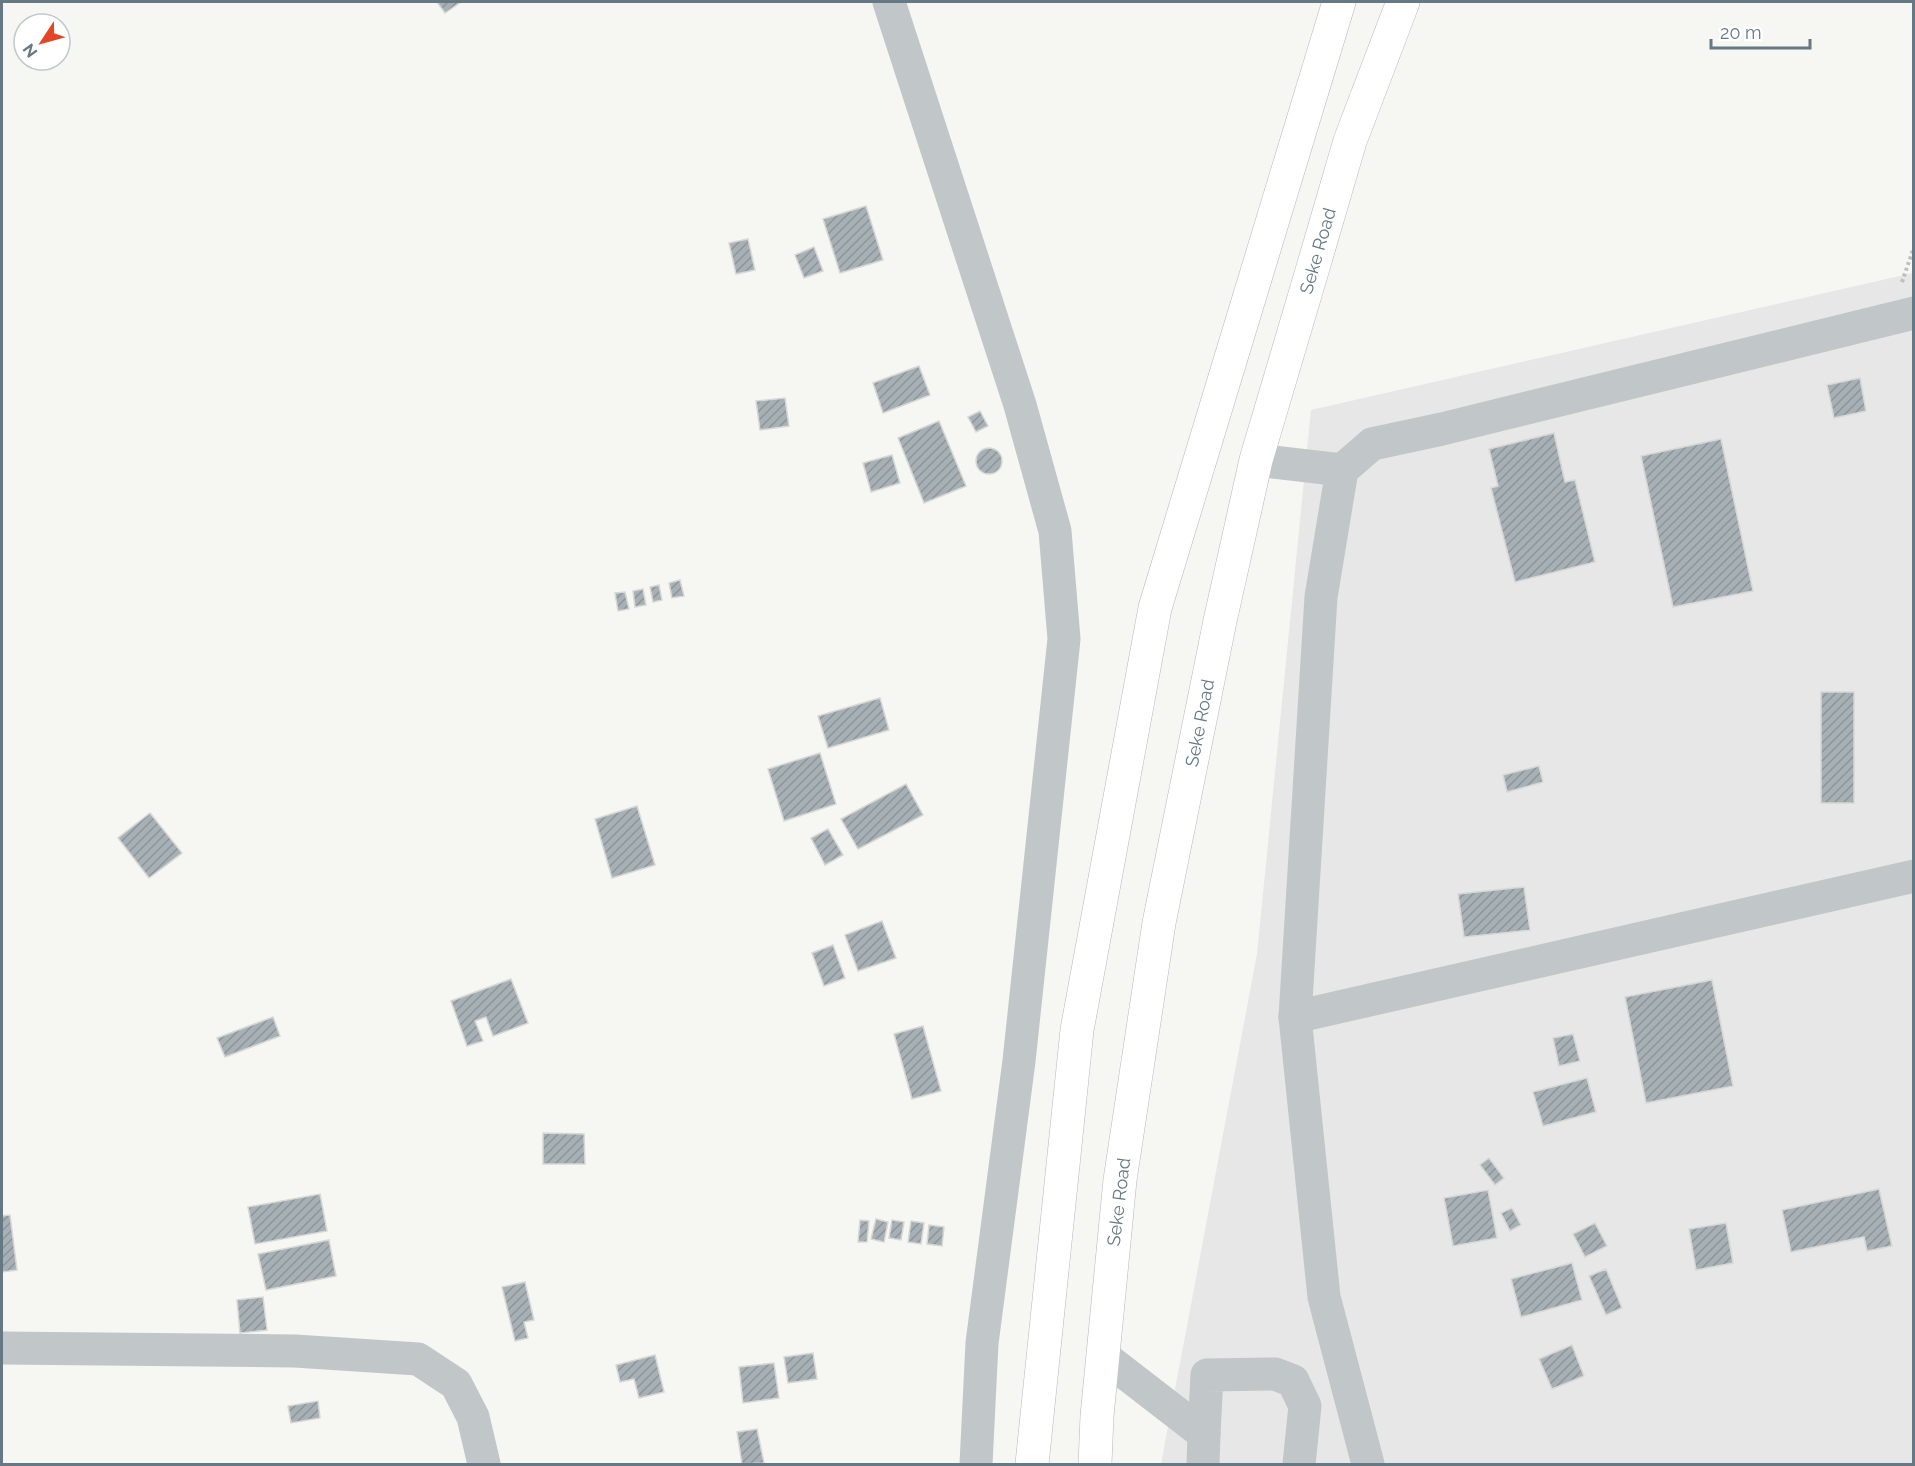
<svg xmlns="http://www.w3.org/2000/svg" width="1915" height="1466" font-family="Raleway,sans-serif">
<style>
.built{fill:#e6e7e6}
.building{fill:url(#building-hatch);stroke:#d7d7d5;stroke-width:1.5}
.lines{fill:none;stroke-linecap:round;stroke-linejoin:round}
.major-casing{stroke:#b4b9bc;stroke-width:34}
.path{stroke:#bdbfc1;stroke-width:4;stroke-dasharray:3 3;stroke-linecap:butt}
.minor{stroke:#c1c6c8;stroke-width:33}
.major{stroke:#fff;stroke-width:33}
.labels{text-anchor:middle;stroke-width:6;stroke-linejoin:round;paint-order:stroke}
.street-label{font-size:18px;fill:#657883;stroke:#fff}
</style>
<defs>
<pattern id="building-hatch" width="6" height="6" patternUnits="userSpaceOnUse" patternTransform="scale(1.5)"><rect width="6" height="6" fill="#a7b1b5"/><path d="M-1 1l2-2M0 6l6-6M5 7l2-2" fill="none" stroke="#8c9599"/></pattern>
</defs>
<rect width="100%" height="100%" fill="#f6f6f2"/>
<!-- built -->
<path class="built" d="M 1913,273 L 1913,1464 L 1161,1464 L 1257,954 L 1311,410 Z"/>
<!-- building -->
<g class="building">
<path d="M 437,2 L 461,2 L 445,13 Z"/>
<path d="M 866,206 L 883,260 L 840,273 L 823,219 Z"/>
<path d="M 748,239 L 755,270 L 736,274 L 729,243 Z"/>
<path d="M 814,247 L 823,271 L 804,278 L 795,255 Z"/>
<path d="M 919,366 L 930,395 L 883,413 L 873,383 Z"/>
<path d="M 1860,378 L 1866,411 L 1834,418 L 1827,385 Z"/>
<path d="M 785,398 L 789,426 L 760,430 L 756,401 Z"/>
<path d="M 980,411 L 988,426 L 976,432 L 968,417 Z"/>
<path d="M 939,421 L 966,486 L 924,503 L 898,438 Z"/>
<path d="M 1554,433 L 1565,482 L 1575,480 L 1595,562 L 1515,582 L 1491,488 L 1498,486 L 1489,449 Z"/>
<path d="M 1721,439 L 1753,591 L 1673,607 L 1641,456 Z"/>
<circle cx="989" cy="461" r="13"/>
<path d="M 892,455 L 900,483 L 871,492 L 863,463 Z"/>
<path d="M 680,580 L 684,596 L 672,598 L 669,583 Z"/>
<path d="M 659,585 L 662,600 L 653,602 L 650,587 Z"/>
<path d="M 643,589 L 646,605 L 635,607 L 633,591 Z"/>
<path d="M 625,592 L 629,609 L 618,611 L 615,593 Z"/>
<rect x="1821" y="692" width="33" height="111"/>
<path d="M 880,698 L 889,730 L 828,748 L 818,716 Z"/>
<path d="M 820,753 L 836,804 L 784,821 L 768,769 Z"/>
<path d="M 1539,766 L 1543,782 L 1507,792 L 1503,775 Z"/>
<path d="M 906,784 L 923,815 L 858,849 L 841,819 Z"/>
<path d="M 637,806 L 655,865 L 612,878 L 595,819 Z"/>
<path d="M 150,813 L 182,853 L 149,878 L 118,838 Z"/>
<path d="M 828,829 L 843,855 L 825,865 L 811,838 Z"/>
<path d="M 1524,887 L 1530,930 L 1464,937 L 1458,894 Z"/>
<path d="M 882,921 L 896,958 L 858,971 L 845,935 Z"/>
<path d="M 833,945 L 845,978 L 824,986 L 812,953 Z"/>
<path d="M 511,979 L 528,1023 L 493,1036 L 486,1017 L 475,1021 L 483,1041 L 467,1046 L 451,1001 Z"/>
<path d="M 1712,980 L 1733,1086 L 1646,1103 L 1625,997 Z"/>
<path d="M 273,1017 L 280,1036 L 225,1057 L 217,1038 Z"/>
<path d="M 923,1026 L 941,1091 L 912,1099 L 894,1034 Z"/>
<path d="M 1573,1034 L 1580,1061 L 1559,1066 L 1553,1038 Z"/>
<path d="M 1587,1078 L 1596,1112 L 1543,1126 L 1533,1092 Z"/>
<path d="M 543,1133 L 584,1134 L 585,1164 L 543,1164 Z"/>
<path d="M 1489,1158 L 1504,1178 L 1495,1185 L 1480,1165 Z"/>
<path d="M 1879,1189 L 1892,1246 L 1867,1251 L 1864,1237 L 1791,1252 L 1782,1210 Z"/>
<path d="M 1488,1190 L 1497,1238 L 1453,1246 L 1444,1198 Z"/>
<path d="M 320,1194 L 327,1231 L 255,1244 L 248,1207 Z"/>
<path d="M 1512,1208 L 1521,1225 L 1510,1231 L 1501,1213 Z"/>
<path d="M 10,1215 L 17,1270 L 2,1272 L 2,1216 Z"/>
<path d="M 876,1219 L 888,1222 L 884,1242 L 871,1239 Z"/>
<path d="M 860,1220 L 869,1221 L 867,1242 L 858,1242 Z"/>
<path d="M 892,1220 L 904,1222 L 901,1240 L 889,1238 Z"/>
<path d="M 911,1221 L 924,1223 L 921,1244 L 908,1242 Z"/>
<path d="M 1595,1223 L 1607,1246 L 1585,1257 L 1573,1234 Z"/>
<path d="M 1726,1223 L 1733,1263 L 1696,1270 L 1689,1229 Z"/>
<path d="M 929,1225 L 944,1227 L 942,1246 L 927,1244 Z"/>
<path d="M 329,1240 L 336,1276 L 266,1290 L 258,1254 Z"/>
<path d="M 1572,1263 L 1582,1300 L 1521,1317 L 1511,1279 Z"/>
<path d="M 1606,1269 L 1622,1308 L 1606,1315 L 1589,1276 Z"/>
<path d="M 525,1282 L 534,1320 L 524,1322 L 528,1338 L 515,1341 L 502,1287 Z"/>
<path d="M 263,1297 L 267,1330 L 240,1333 L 237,1300 Z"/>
<path d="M 1572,1345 L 1584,1376 L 1552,1389 L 1539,1359 Z"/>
<path d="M 813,1353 L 817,1379 L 788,1383 L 784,1357 Z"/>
<path d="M 655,1355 L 664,1392 L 639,1398 L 634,1379 L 620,1382 L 616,1365 Z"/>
<path d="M 774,1363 L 779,1398 L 743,1403 L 739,1367 Z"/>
<path d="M 318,1401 L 320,1418 L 291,1423 L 288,1406 Z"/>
<path d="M 757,1429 L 764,1463 L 742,1464 L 737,1432 Z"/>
</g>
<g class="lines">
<defs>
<g id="major">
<path d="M 1032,1464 L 1077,1030 L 1155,608 L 1339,2"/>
<path d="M 1095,1464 L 1097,1416 L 1120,1180 L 1159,923 L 1220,621 L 1256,460 L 1312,271 L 1350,141 L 1403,2"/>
</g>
</defs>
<!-- major casing -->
<use href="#major" class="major-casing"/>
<!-- path -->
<path class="path" d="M 1902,282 L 1914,247"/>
<!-- minor -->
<g class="minor">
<path d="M 889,2 L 1020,405 L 1055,531 L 1064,639 L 1019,1061 L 982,1343 L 976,1464"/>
<path d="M 1256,460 L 1342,470"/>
<path d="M 1295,1017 L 1914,876"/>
<path d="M 2,1348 L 295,1351 L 418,1359 L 456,1384 L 473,1417 L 484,1464"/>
<path d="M 1103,1356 L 1204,1434 L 1203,1464"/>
<path d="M 1204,1434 L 1207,1375 L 1275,1374 L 1293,1381 L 1305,1406 L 1299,1464"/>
<path d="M 1368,1464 L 1324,1297 L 1295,1017 L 1321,597 L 1342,470 L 1372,444 L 1442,429 L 1914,313"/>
</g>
<!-- major -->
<use href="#major" class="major"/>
</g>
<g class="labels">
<!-- street labels -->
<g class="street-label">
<text transform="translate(1318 251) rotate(-74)" y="6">Seke Road</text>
<text transform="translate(1200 723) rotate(-79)" y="6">Seke Road</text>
<text transform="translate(1119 1202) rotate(-83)" y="6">Seke Road</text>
</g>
</g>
<!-- border -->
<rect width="1915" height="1466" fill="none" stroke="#657883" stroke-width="6"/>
<!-- north arrow -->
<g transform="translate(42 42) rotate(234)"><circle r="28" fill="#ffffff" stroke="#c1c9cd" stroke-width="1.5"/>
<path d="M0-4.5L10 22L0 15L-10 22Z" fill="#e34625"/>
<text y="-9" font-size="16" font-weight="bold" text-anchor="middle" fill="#657883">N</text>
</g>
<!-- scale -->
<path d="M1711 39v9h99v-9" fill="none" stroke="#657883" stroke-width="3"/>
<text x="1720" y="39" font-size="18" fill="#657883" stroke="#ffffff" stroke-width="4.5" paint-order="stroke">20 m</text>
</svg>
